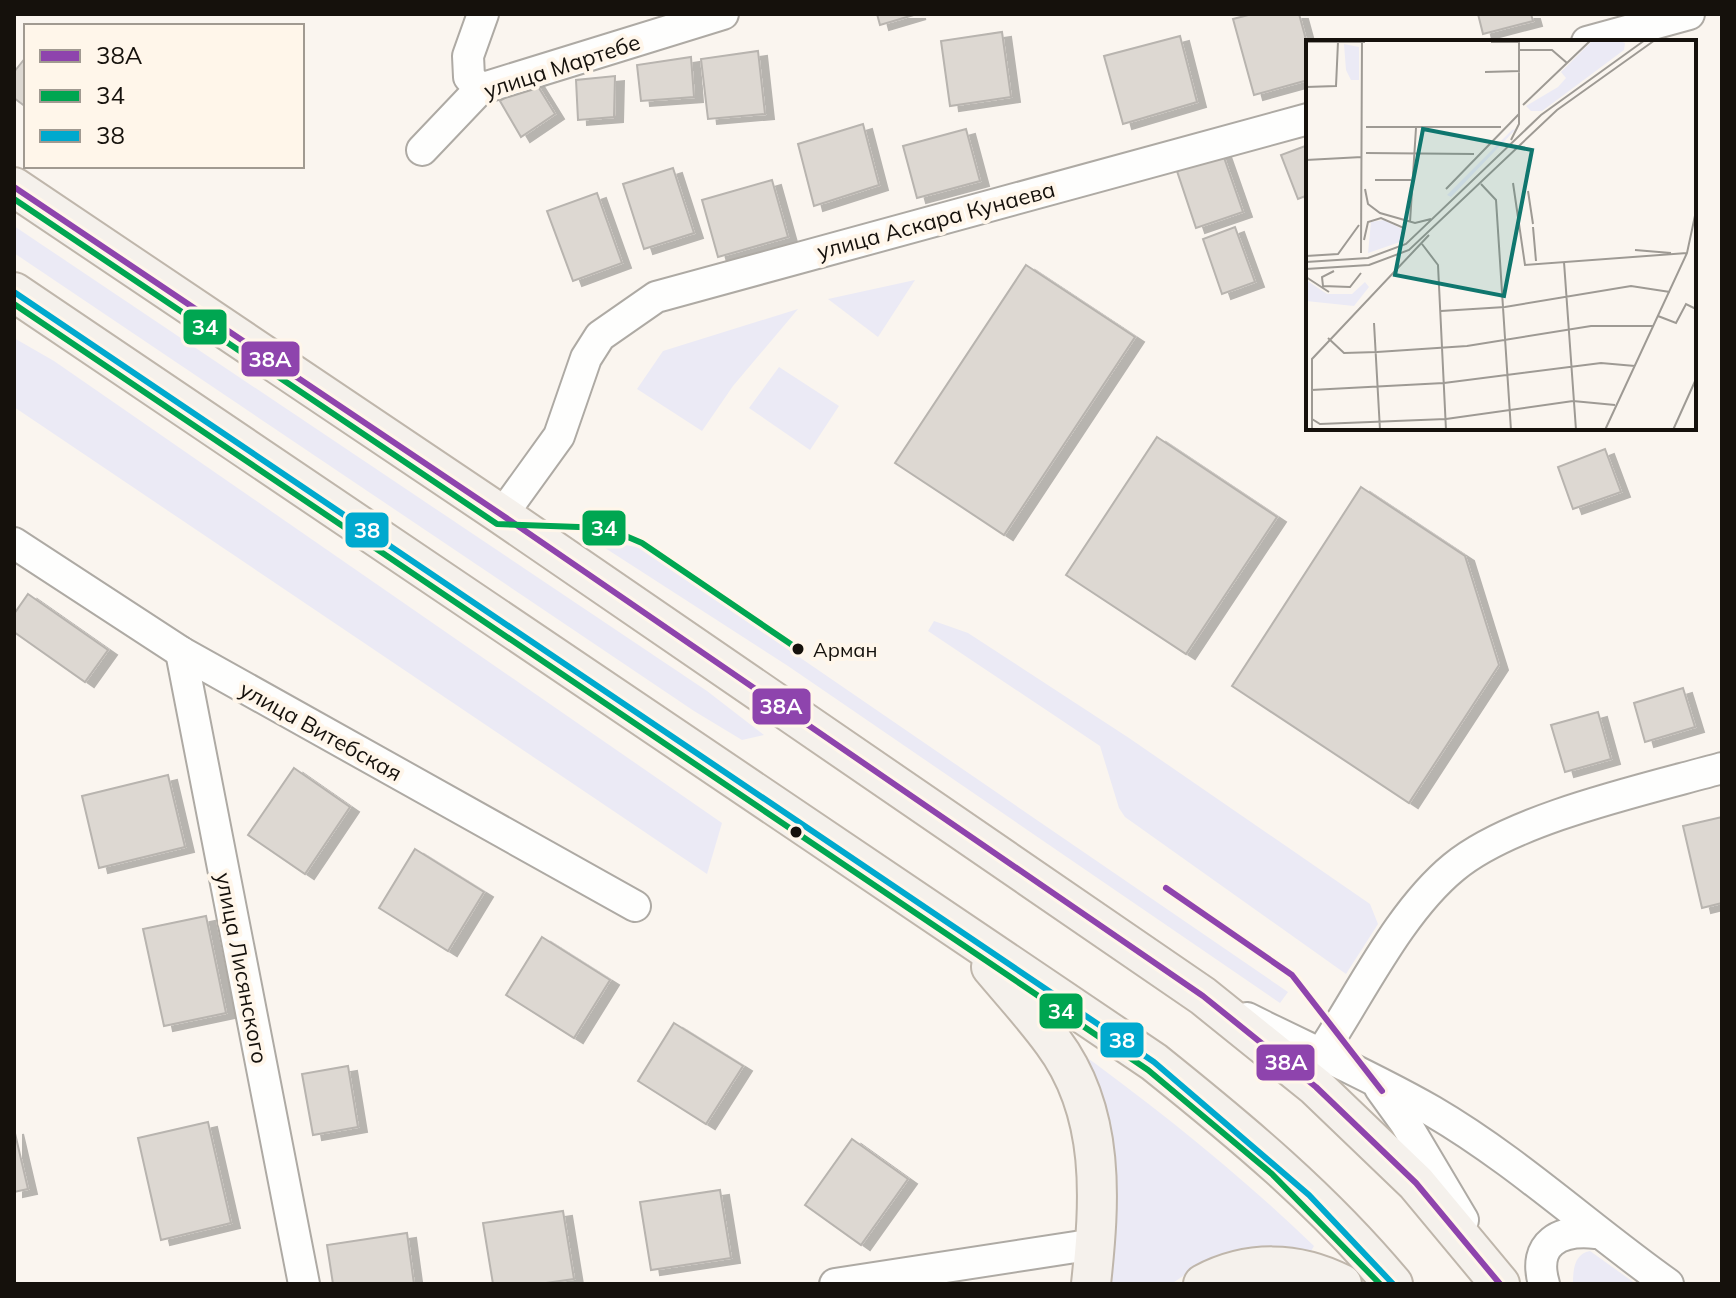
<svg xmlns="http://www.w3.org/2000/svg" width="1736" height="1298" font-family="Mulish,sans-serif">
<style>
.green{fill:#ebeaf5}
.building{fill:#ddd8d2;stroke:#b8b4af;stroke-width:2;filter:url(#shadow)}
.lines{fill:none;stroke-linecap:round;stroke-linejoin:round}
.minor-casing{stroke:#aeaaa4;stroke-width:34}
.major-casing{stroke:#bfb6ab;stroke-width:42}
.minor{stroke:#fefefd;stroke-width:30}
.major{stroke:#f5f1ec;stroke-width:38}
.bus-1-casing{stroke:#fff6ea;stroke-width:12}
.bus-2-casing{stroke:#fff6ea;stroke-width:12}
.bus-3-casing{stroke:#fff6ea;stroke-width:12}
.bus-1{stroke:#8e44ad;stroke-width:6}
.bus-2{stroke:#00a651;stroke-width:6}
.bus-3{stroke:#00a9ce;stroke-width:6}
.bus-dot{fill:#15110c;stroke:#fff6ea;stroke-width:3}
.labels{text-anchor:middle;stroke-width:8;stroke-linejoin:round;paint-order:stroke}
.bus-label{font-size:20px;fill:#15110c;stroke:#fff6ea;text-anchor:start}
.street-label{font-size:22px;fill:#15110c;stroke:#fff6ea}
.inset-road{fill:none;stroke:#9e9a94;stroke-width:2}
.view{fill:#0f766e;fill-opacity:0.15;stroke:#0f766e;stroke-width:4}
.inset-edge{fill:none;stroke:#15110c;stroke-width:4}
.line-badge{stroke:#fff6ea;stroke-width:3}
.badge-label{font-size:22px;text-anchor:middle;font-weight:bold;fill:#fff}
</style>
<defs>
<filter id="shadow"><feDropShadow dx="9" dy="5" stdDeviation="0" flood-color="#0004"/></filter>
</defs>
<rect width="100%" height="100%" fill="#faf5ef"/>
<!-- green -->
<g class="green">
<path d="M 14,226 L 707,691 L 764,735 L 742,740 L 694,711 L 14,253 Z"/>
<path d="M 915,280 L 878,337 L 828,299 Z"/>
<path d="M 798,309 L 733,386 L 702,431 L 637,389 L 663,351 Z"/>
<path d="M 14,338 L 54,361 L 722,823 L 707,874 L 14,407 Z"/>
<path d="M 779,367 L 839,406 L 810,450 L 749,408 Z"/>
<path d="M 588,537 L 640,548 L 1288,992 L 1280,1003 L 788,666 Z"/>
<path d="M 934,621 L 968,633 L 1129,738 L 1370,904 L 1378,924 L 1346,974 L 1125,817 L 1119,808 L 1100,746 L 928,631 Z"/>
<path d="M 1071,1046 C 1157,1108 1237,1172 1314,1246 L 1311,1251 L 1259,1246 L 1205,1262 L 1171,1284 L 1112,1284 L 1117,1201 L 1113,1158 Z"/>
<path d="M 1590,1251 L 1636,1284 L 1573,1284 C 1573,1270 1574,1254 1590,1251 Z"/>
</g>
<!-- building -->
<g class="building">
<path d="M 877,14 L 917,14 L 880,25 Z"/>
<path d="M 1252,14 L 1299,14 L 1308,47 L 1308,80 L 1254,95 L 1233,19 Z"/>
<path d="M 1478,14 L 1531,14 L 1533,21 L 1483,34 Z"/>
<path d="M 1002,32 L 1011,97 L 950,106 L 941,41 Z"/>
<path d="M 1180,36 L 1197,102 L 1123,124 L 1104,56 Z"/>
<path d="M 758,51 L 765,114 L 708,119 L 701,59 Z"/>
<path d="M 26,57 L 26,107 L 14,98 L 14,72 Z"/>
<path d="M 691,57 L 694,97 L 641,101 L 637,65 Z"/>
<path d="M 615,76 L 614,117 L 578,120 L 576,80 Z"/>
<path d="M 534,80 L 555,114 L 521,137 L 500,101 Z"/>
<path d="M 863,124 L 879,185 L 814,206 L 798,144 Z"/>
<path d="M 966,129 L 980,181 L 917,198 L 903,146 Z"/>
<path d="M 1308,145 L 1308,195 L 1298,199 L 1281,155 Z"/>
<path d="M 1221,149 L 1243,212 L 1196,228 L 1175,165 Z"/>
<path d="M 673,168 L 694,233 L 644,249 L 623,184 Z"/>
<path d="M 772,180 L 788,237 L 718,257 L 702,200 Z"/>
<path d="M 597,193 L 622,263 L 573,281 L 547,211 Z"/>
<path d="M 1235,227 L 1255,282 L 1222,294 L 1203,239 Z"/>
<path d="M 1026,265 L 1135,337 L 1004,535 L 895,463 Z"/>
<path d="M 1157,437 L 1277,517 L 1186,654 L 1066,575 Z"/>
<path d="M 1605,449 L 1621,492 L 1573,509 L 1558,467 Z"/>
<path d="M 1361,487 L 1465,556 L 1499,665 L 1409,803 L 1232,686 Z"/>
<path d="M 28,594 L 108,650 L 85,682 L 14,632 L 14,614 Z"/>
<path d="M 1683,688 L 1695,727 L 1645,742 L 1634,703 Z"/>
<path d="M 1598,712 L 1611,759 L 1565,772 L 1551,725 Z"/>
<path d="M 294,768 L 350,807 L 305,874 L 248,835 Z"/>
<path d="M 168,775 L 185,847 L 99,868 L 82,796 Z"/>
<path d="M 1722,817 L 1722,903 L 1702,908 L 1683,826 Z"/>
<path d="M 415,849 L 484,892 L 448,951 L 379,908 Z"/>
<path d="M 206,916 L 226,1013 L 164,1026 L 143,929 Z"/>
<path d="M 542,937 L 610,980 L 574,1038 L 506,995 Z"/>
<path d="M 674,1023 L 743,1066 L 706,1124 L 638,1081 Z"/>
<path d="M 348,1066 L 358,1127 L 313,1135 L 302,1074 Z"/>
<path d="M 208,1122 L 231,1223 L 161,1240 L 138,1138 Z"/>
<path d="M 14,1129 L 28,1189 L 14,1192 Z"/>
<path d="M 852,1139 L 908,1179 L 861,1245 L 805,1205 Z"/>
<path d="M 720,1190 L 731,1258 L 651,1270 L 640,1202 Z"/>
<path d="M 563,1211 L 574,1279 L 539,1284 L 493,1284 L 483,1223 Z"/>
<path d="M 407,1233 L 414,1284 L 333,1284 L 327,1245 Z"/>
</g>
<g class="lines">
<defs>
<g id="minor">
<path d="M 1587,42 L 1689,14"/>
<path d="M 480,89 L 469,77 L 468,56 L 483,14"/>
<path d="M 422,150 L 480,89 L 723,14"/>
<path d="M 502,515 L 559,436 L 586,358 L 600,336 L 656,297 L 1308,119"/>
<path d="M 14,543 L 181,652 L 635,906"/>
<path d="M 181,652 L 304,1284"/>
<path d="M 1247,1018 C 1309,1049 1373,1077 1432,1111 C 1516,1160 1589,1228 1668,1284"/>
<path d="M 1320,1055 C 1360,995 1399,912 1454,867 C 1513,818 1647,789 1722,768"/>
<path d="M 1380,1088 L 1406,1124 L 1463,1220"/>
<path d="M 835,1284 L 1095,1244"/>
<path d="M 1544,1284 C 1532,1243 1560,1229 1596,1233"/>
</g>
<g id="major">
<path d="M 14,187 L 502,515 L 1203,996 L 1316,1087 L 1416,1183 L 1500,1284"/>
<path d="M 14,292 L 1154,1062 C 1240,1131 1322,1199 1393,1284"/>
<path d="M 991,967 C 1012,992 1034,1016 1053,1042 C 1106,1113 1100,1201 1091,1284"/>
<path d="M 1203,1284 C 1248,1260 1297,1261 1342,1284"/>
</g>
</defs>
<!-- minor casing -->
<use href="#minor" class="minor-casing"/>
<!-- major casing -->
<use href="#major" class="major-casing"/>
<!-- minor -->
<use href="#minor" class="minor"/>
<!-- major -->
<use href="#major" class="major"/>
<defs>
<g id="bus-1">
<path d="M 14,187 L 502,515 L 1203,996 L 1316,1087 L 1416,1183 L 1500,1284"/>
<path d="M 1166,888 L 1292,975 L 1382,1091"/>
</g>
<g id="bus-2">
<path d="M 14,199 L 497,524 L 607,528 L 642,543 L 798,649"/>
<path d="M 14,304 L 1148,1070 L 1272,1174 L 1380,1284"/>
</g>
<path id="bus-3" d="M 14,292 L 1154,1062 L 1309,1195 L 1393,1284"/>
</defs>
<!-- bus-1 casing -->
<use href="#bus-1" class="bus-1-casing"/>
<!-- bus-2 casing -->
<use href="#bus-2" class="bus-2-casing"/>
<!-- bus-3 casing -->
<use href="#bus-3" class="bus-3-casing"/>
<!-- bus-1 -->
<use href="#bus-1" class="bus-1"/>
<!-- bus-2 -->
<use href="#bus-2" class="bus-2"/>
<!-- bus-3 -->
<use href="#bus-3" class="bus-3"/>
</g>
<!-- markers -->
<g class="bus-dot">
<circle cx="798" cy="649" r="7"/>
<circle cx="796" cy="832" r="7"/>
</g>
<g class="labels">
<!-- bus labels -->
<g class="bus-label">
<text x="813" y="657">Арман</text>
</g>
<!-- street labels -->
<g class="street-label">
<text transform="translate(562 66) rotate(-18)" y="8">улица Мартебе</text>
<text transform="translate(936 220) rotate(-15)" y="8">улица Аскара Кунаева</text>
<text transform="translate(321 731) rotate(29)" y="8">улица Витебская</text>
<text transform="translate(242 968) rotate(79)" y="8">улица Лисянского</text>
</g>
</g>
<!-- overview -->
<g transform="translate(1306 40)">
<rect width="390" height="390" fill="#faf5ef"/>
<path d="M 287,0 L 311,0 L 319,3 L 318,10 L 236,71 L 225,71 L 220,66 L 252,47 L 260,38 L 255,32 ZM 38,4 L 53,7 L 53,40 L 45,40 L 40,30 ZM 210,89 L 145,157 L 141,155 L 206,90 ZM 78,180 L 96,189 L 94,202 L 62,213 L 65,182 ZM 0,240 L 21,254 L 46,254 L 59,242 L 63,247 L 48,266 L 0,261 Z" fill="#ebeaf5"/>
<path class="inset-road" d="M 0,2 L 59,2M 185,2 L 213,2M 213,10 L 246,10 L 261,23M 179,32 L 214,31M 0,47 L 30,46 L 32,2M 217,65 L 285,0M 60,87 L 195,87M 205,100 L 213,84 L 213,0M 60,113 L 168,114M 0,120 L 56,117M 69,140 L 105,140M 207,143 L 219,225 L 381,213M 175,144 L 190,160 L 205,390M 59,149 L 62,164 L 74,173 L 109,183 L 125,179M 140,149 L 213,74M 222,151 L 227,184M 104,182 L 110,88M 227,187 L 230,221M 58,200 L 62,182 L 75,178 L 98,188 L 94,204M 116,204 L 132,225 L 140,390M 329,210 L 365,213M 55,213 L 56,0M 0,216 L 32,214 L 53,185M 0,222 L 62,218 L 100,204 L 235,75 L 339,0M 258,222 L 270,390M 0,229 L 63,225 L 103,210 L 251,70 L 349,0M 28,231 L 16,237 L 17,246 L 44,247 L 55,233M 0,237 L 23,252M 135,271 L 199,267 L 325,246 L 364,252M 352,276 L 370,283 L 380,264 L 390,269M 68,283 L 74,390M 22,298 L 38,313 L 71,312 L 161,306 L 285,286 L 347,286M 5,350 L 138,343 L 295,323 L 329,326M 6,379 L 14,384 L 140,379 L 267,361 L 309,365M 6,390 L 6,319 L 123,195M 299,390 L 381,213 L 390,171M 367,390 L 390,339"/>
<path class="view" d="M 117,89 L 226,110 L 198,256 L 89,235 Z"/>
<rect width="390" height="390" class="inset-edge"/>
</g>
<g class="line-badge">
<rect x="182" y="308" width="46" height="38" rx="8" fill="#00a651"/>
<rect x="240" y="340" width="61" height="38" rx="8" fill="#8e44ad"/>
<rect x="581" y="509" width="46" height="38" rx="8" fill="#00a651"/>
<rect x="344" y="511" width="46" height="38" rx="8" fill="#00a9ce"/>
<rect x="751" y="687" width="61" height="39" rx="8" fill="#8e44ad"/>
<rect x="1038" y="992" width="46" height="38" rx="8" fill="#00a651"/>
<rect x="1099" y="1021" width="46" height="38" rx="8" fill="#00a9ce"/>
<rect x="1255" y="1043" width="61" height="39" rx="8" fill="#8e44ad"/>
</g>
<g class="badge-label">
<text x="205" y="335">34</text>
<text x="270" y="367">38А</text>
<text x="604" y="536">34</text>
<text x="367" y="538">38</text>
<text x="781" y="714">38А</text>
<text x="1061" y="1019">34</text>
<text x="1122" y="1048">38</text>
<text x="1286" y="1070">38А</text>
</g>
<!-- border -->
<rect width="1736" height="1298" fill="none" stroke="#15110c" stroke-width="32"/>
<!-- legend -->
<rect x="24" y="24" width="280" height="144" fill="#fff6ea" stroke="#a19a91" stroke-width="2"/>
<rect x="40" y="50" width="40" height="12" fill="#8e44ad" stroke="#a19a91" stroke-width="2"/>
<text x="96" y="64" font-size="24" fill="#15110c">38А</text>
<rect x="40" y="90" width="40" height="12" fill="#00a651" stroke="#a19a91" stroke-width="2"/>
<text x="96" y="104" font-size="24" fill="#15110c">34</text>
<rect x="40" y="130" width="40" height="12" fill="#00a9ce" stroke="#a19a91" stroke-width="2"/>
<text x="96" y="144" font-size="24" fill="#15110c">38</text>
</svg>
